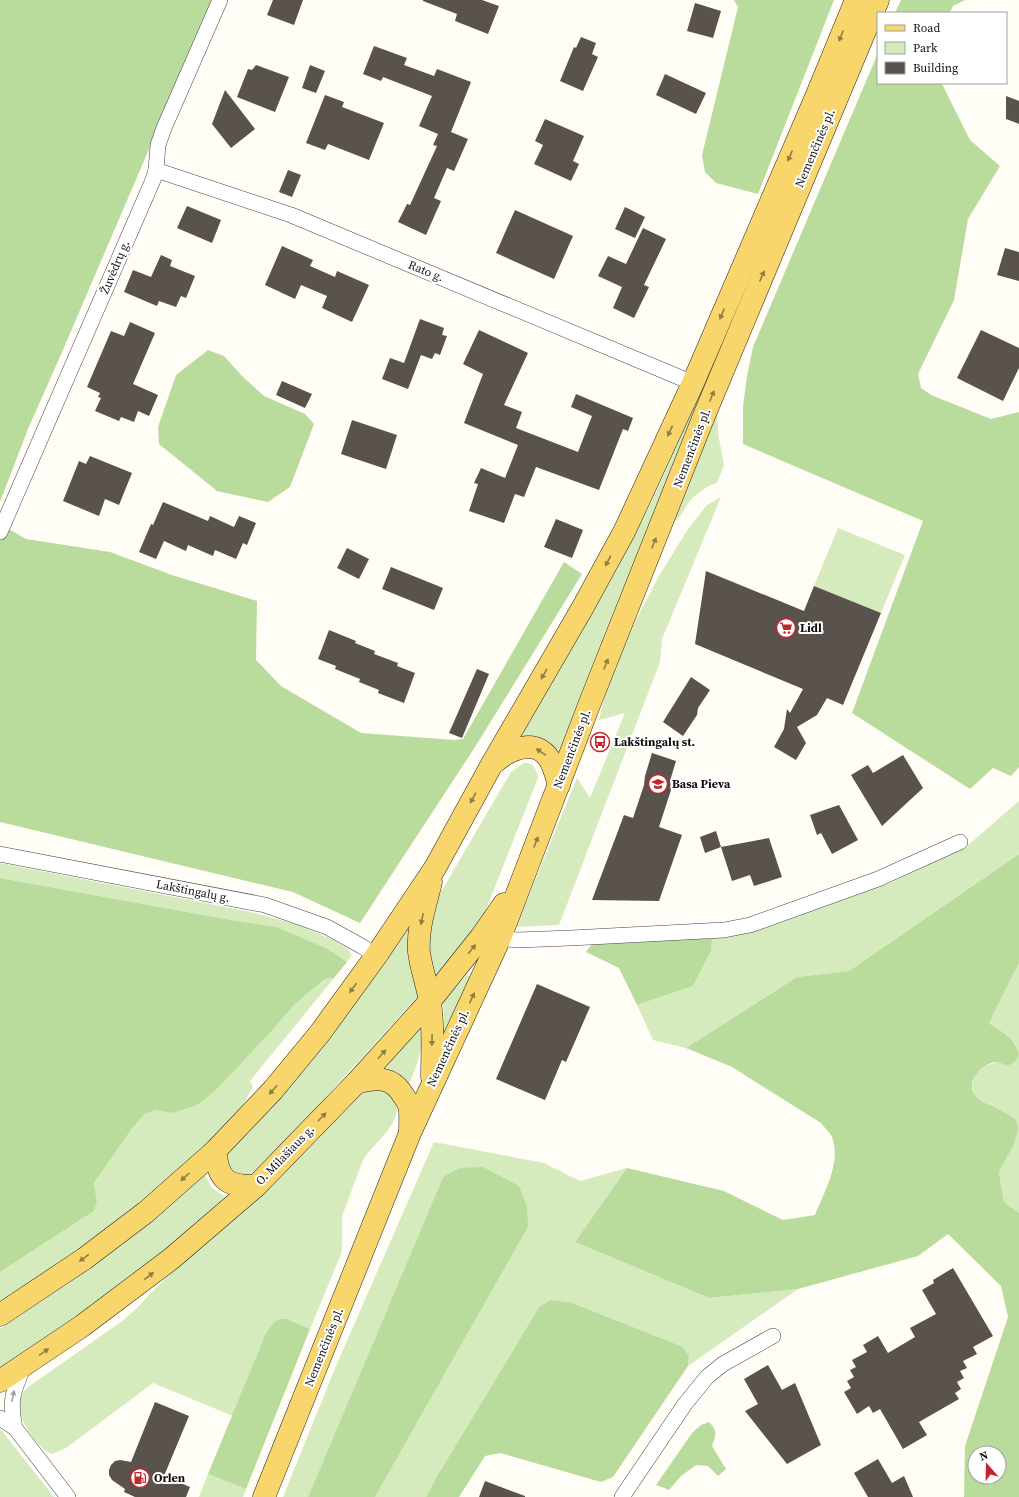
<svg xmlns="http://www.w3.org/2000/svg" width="1019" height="1497" font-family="'Source Serif 4',serif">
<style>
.green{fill:#d5ebbd}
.forest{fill:#b9dc9c;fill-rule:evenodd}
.building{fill:#5a524d}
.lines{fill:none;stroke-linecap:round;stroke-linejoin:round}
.street-casing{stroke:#444;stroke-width:16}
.primary-casing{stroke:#222;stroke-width:23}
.street{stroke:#fff;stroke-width:15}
.primary{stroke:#f9d66b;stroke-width:22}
.oneway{fill:#917d42}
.oneway2{fill:#a0a0a0}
.labels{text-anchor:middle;stroke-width:4;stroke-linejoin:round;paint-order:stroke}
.street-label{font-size:12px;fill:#111;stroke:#fff}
.poi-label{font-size:12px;font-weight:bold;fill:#111;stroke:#fff;text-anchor:start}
</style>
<rect width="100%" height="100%" fill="#fffdf5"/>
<!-- green -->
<g class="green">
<path d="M 710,359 L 716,361 L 561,750 L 558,753 L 547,743 L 522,739 L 520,736 C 569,653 620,570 661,482 C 679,442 694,400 710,359 Z"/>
<path d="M 717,412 L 718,433 L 724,465 L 717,483 C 707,486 698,492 691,500 C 685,506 681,519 673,522 Z"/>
<path d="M 721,497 L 662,639 L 660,662 L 559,925 L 516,927 L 577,778 L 590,798 L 625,713 L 599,720 L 608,680 L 636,620 L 659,576 L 688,529 L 707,505 Z"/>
<path d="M 838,528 L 905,555 L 881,613 L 814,586 Z"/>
<path d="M 524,763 C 534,762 536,769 538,778 L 483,917 L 438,975 L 436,975 L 430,956 L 428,940 L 438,897 L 511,772 Z"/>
<path d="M 1019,801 L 1019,854 L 849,971 L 797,977 L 686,1048 L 653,1040 L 637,1005 L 693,986 L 711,951 L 712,939 L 888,884 L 966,847 Z"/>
<path d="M 0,863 L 246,911 L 296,924 L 333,940 L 348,949 L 352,955 L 347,962 L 328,949 L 277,927 L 231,920 L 0,878 Z"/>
<path d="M 407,929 L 410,929 L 408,957 L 419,995 L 293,1133 L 247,1177 L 233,1178 L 225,1157 L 285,1091 Z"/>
<path d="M 1019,963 L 1019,1213 L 1004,1202 L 999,1172 L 1012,1148 L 1000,1110 L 982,1101 L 975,1095 L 972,1086 L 974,1075 L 985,1066 L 997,1062 L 1016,1045 L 1007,1035 L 989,1023 Z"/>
<path d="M 467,975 L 470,976 L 445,1036 L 443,1036 L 444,1019 L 443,1002 Z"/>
<path d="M 334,978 L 250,1081 L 253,1087 L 237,1115 L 228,1125 L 139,1205 L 73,1254 L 0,1303 L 0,1272 L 94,1211 L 97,1202 L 94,1183 L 133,1127 L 145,1114 L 155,1110 L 173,1113 L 215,1091 L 269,1034 L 294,1005 L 325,979 Z"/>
<path d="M 421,1027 L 423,1029 C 423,1048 417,1066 409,1084 C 403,1075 396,1072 386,1068 Z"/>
<path d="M 364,1089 L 387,1091 C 389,1094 394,1099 396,1104 C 402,1123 373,1144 363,1160 L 342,1216 L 342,1246 L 341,1254 L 310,1329 L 287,1319 L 274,1323 L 266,1333 L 233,1416 L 153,1383 L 66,1448 L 52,1454 C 38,1450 19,1420 19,1406 C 19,1398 23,1392 28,1387 L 121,1322 L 135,1310 L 176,1267 Z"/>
<path d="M 434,1142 L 544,1163 L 580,1181 L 627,1168 L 575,1242 L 709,1298 L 798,1289 L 688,1366 L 689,1355 L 681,1346 L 570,1302 L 550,1300 L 539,1307 L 436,1478 L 426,1497 L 375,1497 L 528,1227 L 443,1177 L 308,1497 L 283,1497 L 336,1366 Z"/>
<path d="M 205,1175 L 212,1188 L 225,1197 L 159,1255 L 65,1326 L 0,1368 L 0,1329 L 73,1281 L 134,1236 Z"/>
<path d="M 0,1429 L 2,1431 L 54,1497 L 0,1497 Z"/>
<path d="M 208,1474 L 246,1489 L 243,1497 L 199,1497 Z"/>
</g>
<!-- forest -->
<g class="forest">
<path d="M 0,0 L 213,0 L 59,359 L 28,429 L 0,502 Z"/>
<path d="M 734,0 L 834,0 L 758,194 L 716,183 L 705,172 L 702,155 L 738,7 Z"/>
<path d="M 901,0 L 965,0 L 953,6 L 950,13 L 895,13 Z"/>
<path d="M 878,53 L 878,83 L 942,83 L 945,90 L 970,140 L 1000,166 L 968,219 L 954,300 L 918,374 L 921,388 L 931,395 L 991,419 L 1019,412 L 1019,767 L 1011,776 L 993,768 L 970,789 L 852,713 L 923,521 L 743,444 L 743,407 L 747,376 L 753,347 Z"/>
<path d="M 208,350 L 224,356 L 242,376 L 264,396 L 305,414 L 314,424 L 290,487 L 268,502 L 217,491 L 159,444 L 158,427 L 176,375 Z"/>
<path d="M 0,524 L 26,539 L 110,552 L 172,575 L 257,601 L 256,660 L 281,686 L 361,733 L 455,740 L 463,739 L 564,562 L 582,574 L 475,747 L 360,923 L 293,892 L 0,822 Z"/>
<path d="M 1019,854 L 1019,963 L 989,1023 C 1003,1033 1014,1036 1019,1055 L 1015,1062 L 1007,1066 C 1004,1064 999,1062 995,1062 C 981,1065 964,1082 976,1096 C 982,1103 992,1105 1000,1110 C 1006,1113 1011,1117 1016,1120 L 1018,1131 L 1012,1148 L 999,1172 L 1004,1202 L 1019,1213 L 1019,1497 L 964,1497 L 965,1446 L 1008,1317 L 1001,1286 L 948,1234 L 918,1256 L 798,1289 L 709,1298 L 575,1242 L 627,1168 L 724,1191 L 783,1220 L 815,1215 C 824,1192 843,1160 831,1135 C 828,1131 824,1127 821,1123 L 732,1067 L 686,1048 L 797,977 L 849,971 ZM 975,1453 L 999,1453 L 999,1477 L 975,1477 Z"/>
<path d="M 0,878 L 231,920 L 277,927 L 328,949 L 347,962 L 334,978 L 325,979 L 294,1005 L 269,1034 L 215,1091 L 197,1105 L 173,1113 L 155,1110 L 145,1114 L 133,1127 L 94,1183 L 97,1202 L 94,1211 L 0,1272 Z"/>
<path d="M 675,939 L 712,939 L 711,951 L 693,986 L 637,1005 L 619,968 L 586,952 L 595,940 Z"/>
<path d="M 483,1167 L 519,1186 L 527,1207 L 528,1227 L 375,1497 L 308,1497 L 443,1177 L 460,1168 Z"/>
<path d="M 550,1300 L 570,1302 L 681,1346 L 689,1355 L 688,1366 L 613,1477 L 601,1482 L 500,1453 L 485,1456 L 459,1497 L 426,1497 L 436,1478 L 539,1307 Z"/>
<path d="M 280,1319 L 287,1319 L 310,1329 L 246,1489 L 208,1474 L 266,1333 L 274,1322 Z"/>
<path d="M 709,1422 C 718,1431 716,1435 712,1446 L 726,1469 L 718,1476 L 708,1466 L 696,1465 L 681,1476 L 669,1490 L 656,1485 L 692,1433 L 701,1425 Z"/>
</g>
<!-- building -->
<g class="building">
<path d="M 273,0 L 303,0 L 294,25 L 267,15 Z"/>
<path d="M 423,0 L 482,0 L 499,6 L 488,34 L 455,21 L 457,14 L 423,1 Z"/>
<path d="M 695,3 L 721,11 L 713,38 L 687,31 Z"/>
<path d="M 581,37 L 596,43 L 592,54 L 598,57 L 583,91 L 560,81 L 574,47 L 576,48 Z"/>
<path d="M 374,46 L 407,58 L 404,65 L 434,76 L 437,69 L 471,82 L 451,132 L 468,139 L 454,171 L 447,168 L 434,198 L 441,201 L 426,235 L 398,222 L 407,204 L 410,205 L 437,146 L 433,145 L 438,134 L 419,126 L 432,96 L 383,77 L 381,81 L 363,74 Z"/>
<path d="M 256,65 L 289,77 L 275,112 L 237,97 L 248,69 L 252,70 Z"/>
<path d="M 310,65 L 325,71 L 316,93 L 302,88 Z"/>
<path d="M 665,74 L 706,93 L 696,114 L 656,95 Z"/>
<path d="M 225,90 L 255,129 L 231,148 L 212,124 Z"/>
<path d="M 325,95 L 344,102 L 342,107 L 384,123 L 369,160 L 328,144 L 325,150 L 306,143 Z"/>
<path d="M 1006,96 L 1019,101 L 1019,124 L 1006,119 Z"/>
<path d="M 545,119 L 584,136 L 573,161 L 579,164 L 571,181 L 534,164 L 543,145 L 535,141 Z"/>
<path d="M 288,170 L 301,175 L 292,197 L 279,192 Z"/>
<path d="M 187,206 L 221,220 L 212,243 L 177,228 Z"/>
<path d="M 625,207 L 645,217 L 635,238 L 615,229 Z"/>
<path d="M 515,210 L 573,236 L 554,279 L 496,253 Z"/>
<path d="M 643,228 L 666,239 L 644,285 L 649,287 L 634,318 L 613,308 L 622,287 L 598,276 L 608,256 L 626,264 Z"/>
<path d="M 282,246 L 313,260 L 310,266 L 335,277 L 337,271 L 369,285 L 352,322 L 322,308 L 327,296 L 301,285 L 295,299 L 265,285 Z"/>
<path d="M 1005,248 L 1019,252 L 1019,281 L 997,275 Z"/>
<path d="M 161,255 L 172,260 L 170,266 L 195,276 L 186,298 L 181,296 L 176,307 L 159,301 L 157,306 L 124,292 L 133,270 L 151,277 Z"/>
<path d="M 420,319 L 444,328 L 442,335 L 447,336 L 440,355 L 435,353 L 432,359 L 421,355 L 408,389 L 382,379 L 390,358 L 404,363 Z"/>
<path d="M 130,322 L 155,333 L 133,384 L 158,395 L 149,416 L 138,411 L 134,422 L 121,417 L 119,421 L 95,411 L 101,398 L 98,397 L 100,393 L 87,387 L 111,331 L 124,336 Z"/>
<path d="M 479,330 L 528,353 L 504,405 L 522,412 L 516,428 L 578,452 L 592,416 L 571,407 L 576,394 L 633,418 L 628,431 L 623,429 L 599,490 L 536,467 L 524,497 L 515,494 L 504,523 L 469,511 L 478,484 L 474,483 L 481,468 L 505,478 L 518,445 L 464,423 L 483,374 L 463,364 Z"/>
<path d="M 981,330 L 1019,348 L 1019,368 L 1003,401 L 957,378 Z"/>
<path d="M 282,381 L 312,394 L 305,408 L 276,395 Z"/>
<path d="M 352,420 L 397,435 L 386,469 L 341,454 Z"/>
<path d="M 90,456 L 132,473 L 119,505 L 105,499 L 99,516 L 63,501 L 79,461 L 86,464 Z"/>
<path d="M 163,502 L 208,521 L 210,516 L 234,527 L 239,516 L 256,523 L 247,545 L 243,543 L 236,559 L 215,550 L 213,556 L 188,545 L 186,551 L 164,541 L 156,559 L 139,552 L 151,524 L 153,525 Z"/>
<path d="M 556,519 L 583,530 L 572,558 L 544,547 Z"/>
<path d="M 347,548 L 369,559 L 359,579 L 337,568 Z"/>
<path d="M 391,567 L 443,588 L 434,610 L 382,589 Z"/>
<path d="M 706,571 L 804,611 L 814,586 L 881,613 L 843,705 L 827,698 L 817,715 L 797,727 L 806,743 L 796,760 L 774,747 L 784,729 L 787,709 L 790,713 L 803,689 L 695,644 Z"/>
<path d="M 329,630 L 356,641 L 355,643 L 375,651 L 374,654 L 398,663 L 397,666 L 415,673 L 404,703 L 378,693 L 379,690 L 359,682 L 360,679 L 335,669 L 336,666 L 318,659 Z"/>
<path d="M 477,669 L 489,674 L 462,738 L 449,733 Z"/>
<path d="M 691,677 L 710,690 L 698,708 L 697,715 L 683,736 L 663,722 Z"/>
<path d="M 652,753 L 676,761 L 670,781 L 671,790 L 659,827 L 682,835 L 659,901 L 592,900 L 624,815 L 633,818 L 644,785 L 645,776 Z"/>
<path d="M 903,755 L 923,788 L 882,826 L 851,775 L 868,765 L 873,773 Z"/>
<path d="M 839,805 L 858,840 L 832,854 L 821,833 L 817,835 L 810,815 Z"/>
<path d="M 716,831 L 721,847 L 769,838 L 782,877 L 754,886 L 750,875 L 732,881 L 721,847 L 705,853 L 700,837 Z"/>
<path d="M 537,984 L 590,1007 L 566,1062 L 562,1060 L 545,1100 L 496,1079 Z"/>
<path d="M 953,1268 L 993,1336 L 973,1347 L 977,1354 L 963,1361 L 967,1368 L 960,1371 L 964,1378 L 957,1382 L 961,1389 L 955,1393 L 959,1399 L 919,1422 L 927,1435 L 903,1449 L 880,1409 L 873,1413 L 869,1406 L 857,1414 L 844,1392 L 851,1388 L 847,1381 L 854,1377 L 850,1370 L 856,1367 L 852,1360 L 867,1352 L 863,1345 L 878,1336 L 888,1353 L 915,1337 L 910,1328 L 936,1314 L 922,1290 L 934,1283 L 933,1280 Z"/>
<path d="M 768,1365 L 782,1390 L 795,1383 L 821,1445 L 787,1464 L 745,1411 L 758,1404 L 744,1379 Z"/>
<path d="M 155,1402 L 189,1416 L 164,1476 L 190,1487 L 186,1497 L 135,1497 L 124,1492 L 125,1489 L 112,1480 L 109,1475 L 109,1470 L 111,1465 L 115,1461 L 120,1460 L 131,1462 Z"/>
<path d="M 878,1459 L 892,1483 L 904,1476 L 913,1497 L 868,1497 L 854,1473 Z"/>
<path d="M 485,1481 L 525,1496 L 525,1497 L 479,1497 Z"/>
</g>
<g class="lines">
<defs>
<g id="street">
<path d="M 156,170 L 291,215 L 693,383"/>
<path d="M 0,532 L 153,180 L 156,170 L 158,145 L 164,128 L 220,0"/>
<path d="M 0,854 L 265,905 L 327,927 L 363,947 L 376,956"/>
<path d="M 500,938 L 517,940 L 571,938 L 724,930 L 750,925 L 878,879 L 960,842"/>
<path d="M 0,1418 L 15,1428 L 68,1497"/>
<path d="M 15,1428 C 9,1399 13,1392 24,1366"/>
<path d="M 622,1497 L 685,1404 L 707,1377 L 723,1364 L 773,1336"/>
</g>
<g id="primary">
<path d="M 495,762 C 512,747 540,737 552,764 C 555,771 557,778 559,785"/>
<path d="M 431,882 C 426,904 417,928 419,952 C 421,969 428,986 430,1003 C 434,1028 432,1052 432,1077"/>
<path d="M 356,1083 C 375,1078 391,1075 403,1095 C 405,1098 408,1102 409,1106 C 411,1113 410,1123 410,1131"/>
<path d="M 215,1151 C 219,1181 226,1186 256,1186"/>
<path d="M 0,1315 L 84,1259 L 146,1212 L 215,1151 L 273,1090 L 320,1033 L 376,956 L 435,868 L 492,764 L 583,607 L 625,530 L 693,383 L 816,97 L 856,0"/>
<path d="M 0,1381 L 82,1326 L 171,1259 L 256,1186 L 356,1083 L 430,1001 L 481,937 L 504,904"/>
<path d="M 264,1497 L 410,1133 L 500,938 L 591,700 L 704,416 L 878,0"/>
</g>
</defs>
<!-- street casing -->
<use href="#street" class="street-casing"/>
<!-- primary casing -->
<use href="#primary" class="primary-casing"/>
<!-- street -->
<use href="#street" class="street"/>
<!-- primary -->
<use href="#primary" class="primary"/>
</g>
<!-- one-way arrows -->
<defs><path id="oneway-solid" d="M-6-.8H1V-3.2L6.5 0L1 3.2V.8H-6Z"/></defs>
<g class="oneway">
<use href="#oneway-solid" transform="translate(841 36) rotate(112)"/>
<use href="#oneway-solid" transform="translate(790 156) rotate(113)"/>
<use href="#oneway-solid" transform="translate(762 276) rotate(-67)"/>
<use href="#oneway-solid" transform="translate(722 314) rotate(113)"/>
<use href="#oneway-solid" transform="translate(712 396) rotate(-68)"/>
<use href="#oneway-solid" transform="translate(670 431) rotate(115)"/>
<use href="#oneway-solid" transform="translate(654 543) rotate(-68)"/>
<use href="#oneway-solid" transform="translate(608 561) rotate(118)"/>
<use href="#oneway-solid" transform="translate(606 664) rotate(-68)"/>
<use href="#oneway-solid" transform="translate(544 674) rotate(120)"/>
<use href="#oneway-solid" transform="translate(541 752) rotate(-146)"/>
<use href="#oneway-solid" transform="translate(473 798) rotate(119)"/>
<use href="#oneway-solid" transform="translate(536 842) rotate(-69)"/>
<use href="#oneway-solid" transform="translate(422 919) rotate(101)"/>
<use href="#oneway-solid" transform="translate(472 949) rotate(-51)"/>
<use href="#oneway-solid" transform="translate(353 988) rotate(126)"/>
<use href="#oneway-solid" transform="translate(472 998) rotate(-65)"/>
<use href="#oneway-solid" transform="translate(432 1040) rotate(91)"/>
<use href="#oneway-solid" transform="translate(382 1054) rotate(-48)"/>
<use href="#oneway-solid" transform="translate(273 1090) rotate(132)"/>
<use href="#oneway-solid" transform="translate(322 1117) rotate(-46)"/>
<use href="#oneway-solid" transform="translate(185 1177) rotate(138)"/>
<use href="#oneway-solid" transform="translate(84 1258) rotate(144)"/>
<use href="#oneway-solid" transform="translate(149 1276) rotate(-37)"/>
<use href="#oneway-solid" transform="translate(44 1352) rotate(-34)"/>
</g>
<use class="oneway2" href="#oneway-solid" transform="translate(13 1396) rotate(-79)"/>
<!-- icons -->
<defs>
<symbol id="supermarket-ring" viewBox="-11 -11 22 22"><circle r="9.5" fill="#fff" stroke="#c4262e" stroke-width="1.5"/><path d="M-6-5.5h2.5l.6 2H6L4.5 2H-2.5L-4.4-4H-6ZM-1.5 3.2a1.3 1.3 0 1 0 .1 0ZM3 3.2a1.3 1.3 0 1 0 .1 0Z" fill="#c4262e"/></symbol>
<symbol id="bus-ring" viewBox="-11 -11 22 22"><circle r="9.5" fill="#fff" stroke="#c4262e" stroke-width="1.5"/><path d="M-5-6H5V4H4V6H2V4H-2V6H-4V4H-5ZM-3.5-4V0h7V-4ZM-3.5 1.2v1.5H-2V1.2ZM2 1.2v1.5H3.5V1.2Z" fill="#c4262e"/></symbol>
<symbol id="school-ring" viewBox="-11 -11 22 22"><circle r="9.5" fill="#fff" stroke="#c4262e" stroke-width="1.5"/><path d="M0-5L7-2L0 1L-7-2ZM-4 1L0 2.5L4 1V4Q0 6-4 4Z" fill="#c4262e"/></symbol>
<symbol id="fuel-ring" viewBox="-11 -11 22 22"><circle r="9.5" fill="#fff" stroke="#c4262e" stroke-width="1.5"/><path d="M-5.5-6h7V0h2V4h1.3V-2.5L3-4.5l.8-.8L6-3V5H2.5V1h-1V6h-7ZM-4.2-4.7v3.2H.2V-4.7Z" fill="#c4262e"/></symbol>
</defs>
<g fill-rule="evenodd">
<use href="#supermarket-ring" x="775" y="617" width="22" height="22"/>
<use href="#bus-ring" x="589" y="731" width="22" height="22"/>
<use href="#school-ring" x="647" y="773" width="22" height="22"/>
<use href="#fuel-ring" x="129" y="1467" width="22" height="22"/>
</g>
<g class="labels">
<!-- street labels -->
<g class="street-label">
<text transform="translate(815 148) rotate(-67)" y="4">Nemenčinės pl.</text>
<text transform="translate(115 267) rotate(-67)" y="4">Žuvėdrų g.</text>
<text transform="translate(426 271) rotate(22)" y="4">Rato g.</text>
<text transform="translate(692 448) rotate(-69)" y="4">Nemenčinės pl.</text>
<text transform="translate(572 749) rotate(-69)" y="4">Nemenčinės pl.</text>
<text transform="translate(193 891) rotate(11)" y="4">Lakštingalų g.</text>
<text transform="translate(448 1048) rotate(-65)" y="4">Nemenčinės pl.</text>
<text transform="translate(285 1155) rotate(-46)" y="4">O. Milašiaus g.</text>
<text transform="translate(324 1347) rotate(-68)" y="4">Nemenčinės pl.</text>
</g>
<!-- poi labels -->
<g class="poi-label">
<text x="800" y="632">Lidl</text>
<text x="614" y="746">Lakštingalų st.</text>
<text x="672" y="788">Basa Pieva</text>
<text x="154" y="1482">Orlen</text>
</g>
</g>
<!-- legend -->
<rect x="877" y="12" width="130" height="72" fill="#ffffff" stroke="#a0a0a0"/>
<rect x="885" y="25" width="20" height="6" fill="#f9d66b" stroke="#a0a0a0"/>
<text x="913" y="32" font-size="12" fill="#111111">Road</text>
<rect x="885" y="42" width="20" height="12" fill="#d5ebbd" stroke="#a0a0a0"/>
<text x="913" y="52" font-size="12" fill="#111111">Park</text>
<rect x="885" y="62" width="20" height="12" fill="#5a524d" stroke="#a0a0a0"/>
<text x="913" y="72" font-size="12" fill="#111111">Building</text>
<!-- north arrow -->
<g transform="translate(987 1465) rotate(340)"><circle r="19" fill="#ffffff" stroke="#a0a0a0"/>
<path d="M0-3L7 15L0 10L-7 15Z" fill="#c4262e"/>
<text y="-6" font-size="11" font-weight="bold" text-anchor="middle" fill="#111111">N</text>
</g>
</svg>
